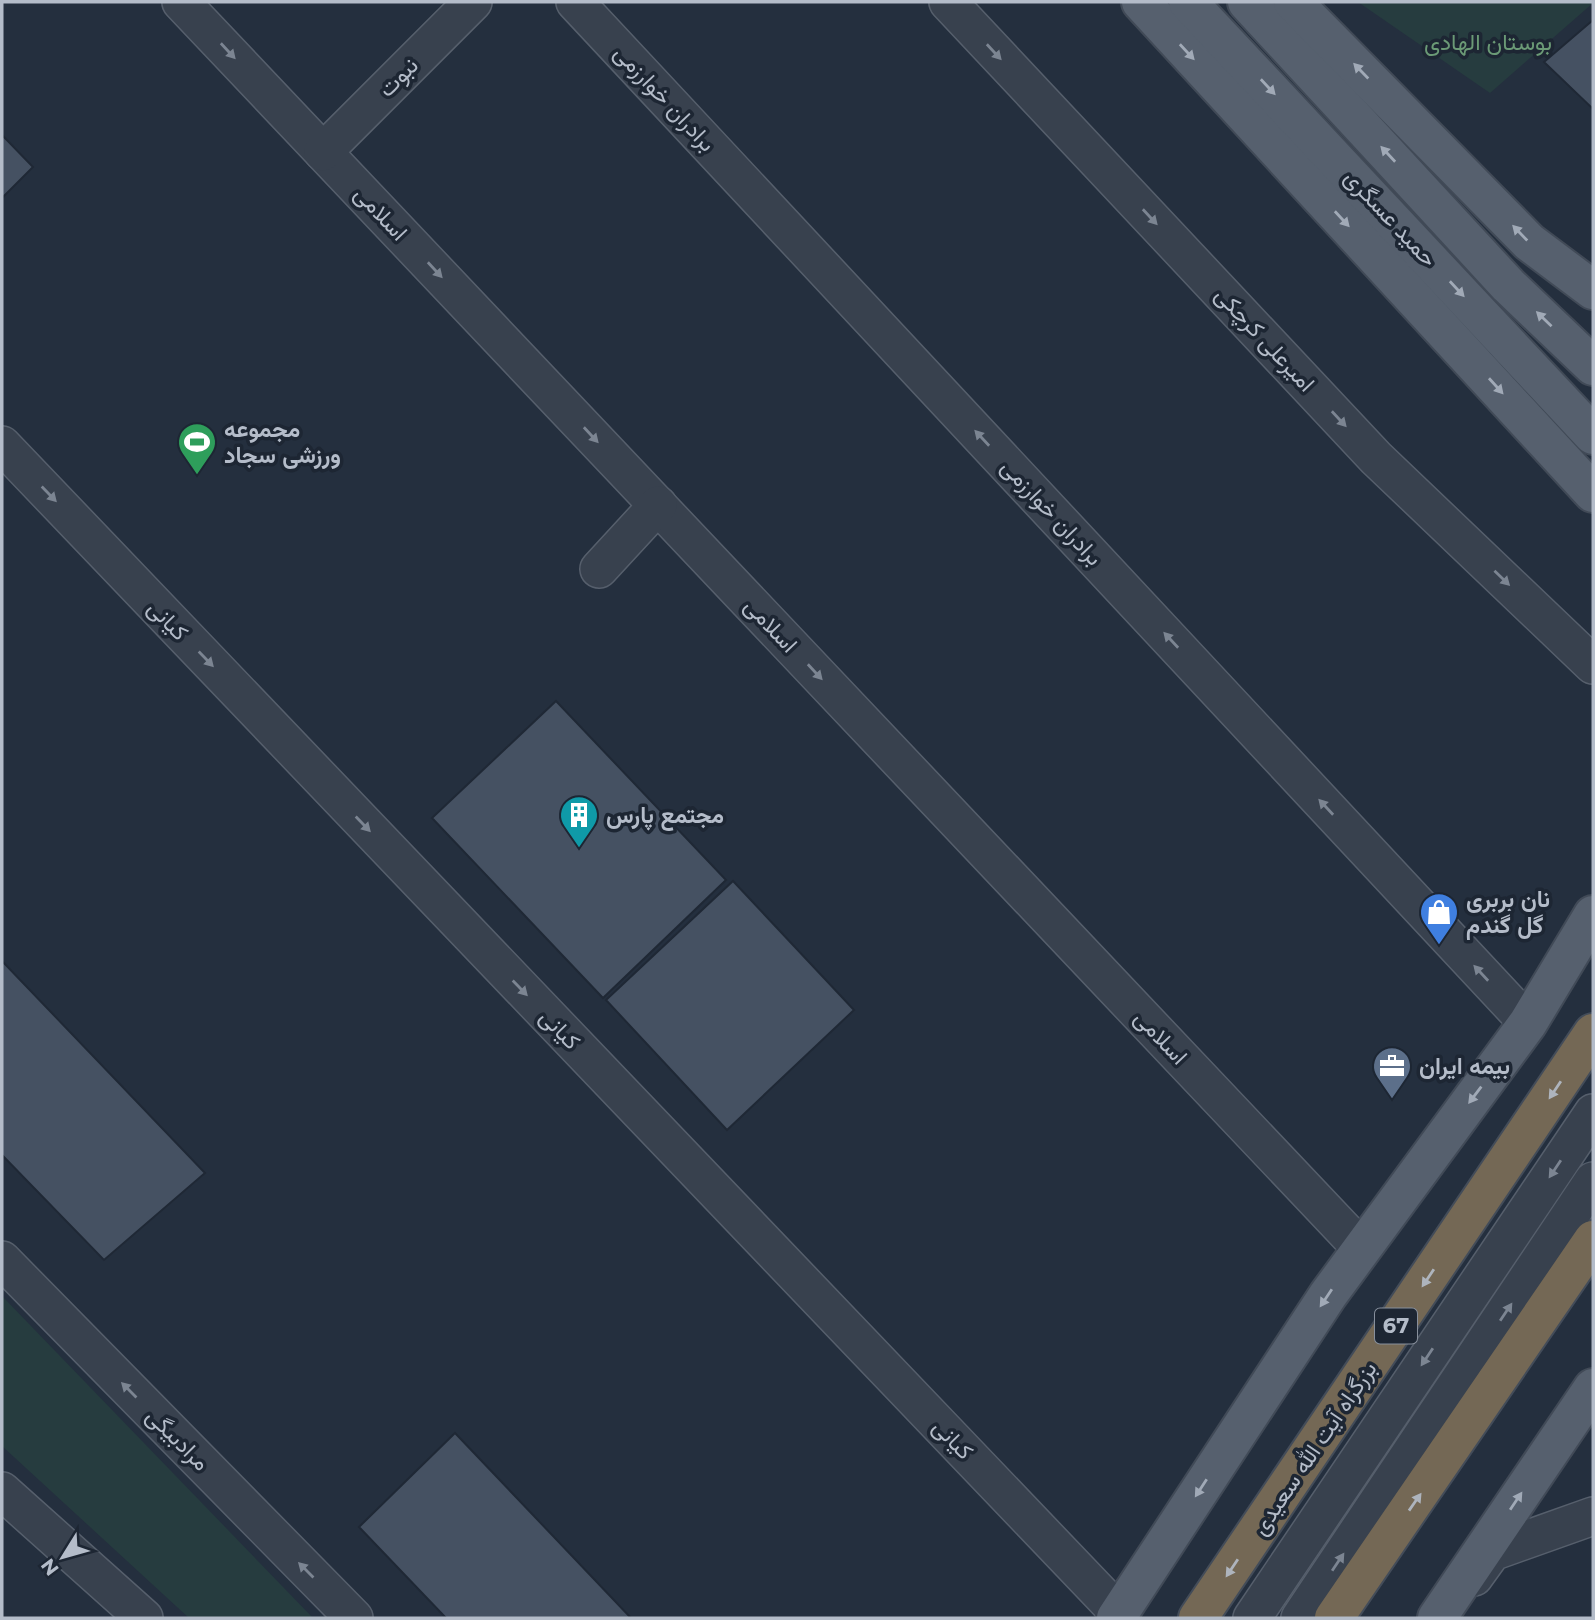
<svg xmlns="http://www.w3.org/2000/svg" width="1595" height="1620" font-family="Montserrat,Vazirmatn,sans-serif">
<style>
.green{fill:#263c3f}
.building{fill:#455162;stroke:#1f2835;stroke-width:2}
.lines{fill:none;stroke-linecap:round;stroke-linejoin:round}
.minor-casing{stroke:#565f6c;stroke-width:40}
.major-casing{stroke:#414a57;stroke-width:42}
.highway-casing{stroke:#434c59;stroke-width:42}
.minor{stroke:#38414e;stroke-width:37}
.major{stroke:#56606e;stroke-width:38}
.highway{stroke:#746855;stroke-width:38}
.oneway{fill:#7c8592}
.oneway2{fill:#a1aab7}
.oneway3{fill:#aeb4bd}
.labels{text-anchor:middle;stroke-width:7;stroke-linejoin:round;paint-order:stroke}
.shield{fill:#1d2633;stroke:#878f9c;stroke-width:2}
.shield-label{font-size:21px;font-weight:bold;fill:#b4bcc9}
.park-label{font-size:23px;fill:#6b9a76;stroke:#1d2633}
.street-label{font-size:23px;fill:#b4bcc9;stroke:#1d2633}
.poi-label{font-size:23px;font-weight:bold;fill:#b4bcc9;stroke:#1d2633;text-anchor:start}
</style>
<rect width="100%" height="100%" fill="#242f3e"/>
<!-- green -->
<g class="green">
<path d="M 1358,2 L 1593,2 L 1593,3 L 1490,93 Z"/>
<path d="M 2,1296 L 313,1618 L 189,1618 L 2,1446 Z"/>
</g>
<!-- building -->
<g class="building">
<path d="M 1593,20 L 1593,109 L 1544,62 Z"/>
<path d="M 2,135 L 33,167 L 2,198 Z"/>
<path d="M 556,701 L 726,880 L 603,998 L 432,818 Z"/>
<path d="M 733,881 L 854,1010 L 727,1130 L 606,1000 Z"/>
<path d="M 2,961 L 205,1173 L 104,1260 L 2,1155 Z"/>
<path d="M 455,1433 L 631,1618 L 446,1618 L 359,1527 Z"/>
</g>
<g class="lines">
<defs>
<g id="minor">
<path d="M 181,2 L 1361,1248"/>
<path d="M 575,2 L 1528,1023"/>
<path d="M 948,2 L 1376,458 L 1593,665"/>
<path d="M 323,152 L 473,2"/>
<path d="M 2,445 L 1119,1613"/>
<path d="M 599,569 L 658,505"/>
<path d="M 2,1260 L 354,1618"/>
<path d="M 2,1491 L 144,1618"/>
<path d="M 1474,1577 L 1492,1552 L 1593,1516"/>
<path d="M 1252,1618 L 1593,1113"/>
<path d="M 1300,1618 L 1593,1181"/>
</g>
<g id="major">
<path d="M 1141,2 L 1593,493"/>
<path d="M 1188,2 L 1593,435"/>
<path d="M 1247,2 L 1508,285 L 1593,366"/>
<path d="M 1293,2 L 1529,242 L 1593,290"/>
<path d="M 1116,1618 L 1328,1295 L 1528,1023 L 1593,915"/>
<path d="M 1437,1618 L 1593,1388"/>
</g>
<g id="highway">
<path d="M 1198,1618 L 1593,1033"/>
<path d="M 1334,1618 L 1593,1240"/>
</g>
</defs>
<!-- minor casing -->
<use href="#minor" class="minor-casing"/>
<!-- major casing -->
<use href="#major" class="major-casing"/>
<!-- highway casing -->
<use href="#highway" class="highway-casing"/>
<!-- minor -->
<use href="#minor" class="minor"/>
<!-- major -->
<use href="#major" class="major"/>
<!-- highway -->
<use href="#highway" class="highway"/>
</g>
<!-- one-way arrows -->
<defs><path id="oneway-solid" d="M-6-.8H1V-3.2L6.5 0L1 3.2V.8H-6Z" transform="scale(1.75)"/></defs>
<g class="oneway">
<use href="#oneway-solid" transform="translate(228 51) rotate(47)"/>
<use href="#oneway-solid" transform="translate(994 52) rotate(47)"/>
<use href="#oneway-solid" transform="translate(1150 217) rotate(47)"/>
<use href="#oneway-solid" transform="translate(435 270) rotate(47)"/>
<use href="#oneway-solid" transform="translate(1339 419) rotate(47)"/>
<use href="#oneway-solid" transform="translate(591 435) rotate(47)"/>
<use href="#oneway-solid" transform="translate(982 438) rotate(-133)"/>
<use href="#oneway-solid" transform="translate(49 494) rotate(46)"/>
<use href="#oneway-solid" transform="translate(1502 578) rotate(44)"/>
<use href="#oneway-solid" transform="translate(1171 640) rotate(-133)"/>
<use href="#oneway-solid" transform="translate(206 659) rotate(46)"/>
<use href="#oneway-solid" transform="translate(815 672) rotate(47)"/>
<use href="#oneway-solid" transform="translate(1326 807) rotate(-133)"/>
<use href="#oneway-solid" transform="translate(363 824) rotate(46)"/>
<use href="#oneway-solid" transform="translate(1481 973) rotate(-133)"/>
<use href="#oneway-solid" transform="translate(520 988) rotate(46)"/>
<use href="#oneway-solid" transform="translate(1555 1169) rotate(124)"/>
<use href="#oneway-solid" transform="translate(1506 1312) rotate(-56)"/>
<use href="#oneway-solid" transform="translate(1427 1357) rotate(124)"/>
<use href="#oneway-solid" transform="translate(129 1390) rotate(-135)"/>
<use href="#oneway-solid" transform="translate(1338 1562) rotate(-56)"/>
<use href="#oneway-solid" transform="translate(306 1570) rotate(-135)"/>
</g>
<g class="oneway2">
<use href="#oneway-solid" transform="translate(1187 52) rotate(47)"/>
<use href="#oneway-solid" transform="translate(1361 71) rotate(-134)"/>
<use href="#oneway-solid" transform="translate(1268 87) rotate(47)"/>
<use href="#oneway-solid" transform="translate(1388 154) rotate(-133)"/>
<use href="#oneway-solid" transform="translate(1342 219) rotate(47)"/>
<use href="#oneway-solid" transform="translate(1520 233) rotate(-134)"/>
<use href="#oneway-solid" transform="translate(1457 289) rotate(47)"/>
<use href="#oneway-solid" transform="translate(1544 319) rotate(-136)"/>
<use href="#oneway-solid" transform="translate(1496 386) rotate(48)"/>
<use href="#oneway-solid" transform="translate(1475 1095) rotate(127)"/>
<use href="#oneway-solid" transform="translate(1326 1298) rotate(124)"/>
<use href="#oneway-solid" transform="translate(1201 1488) rotate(123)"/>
<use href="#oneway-solid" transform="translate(1516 1501) rotate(-56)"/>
</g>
<g class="oneway3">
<use href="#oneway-solid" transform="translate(1555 1090) rotate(124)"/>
<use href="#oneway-solid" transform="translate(1428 1278) rotate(124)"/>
<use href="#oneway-solid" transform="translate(1415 1502) rotate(-55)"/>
<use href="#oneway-solid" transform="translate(1232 1568) rotate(124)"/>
</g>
<!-- icons -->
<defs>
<symbol id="stadium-pin" viewBox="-11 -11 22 30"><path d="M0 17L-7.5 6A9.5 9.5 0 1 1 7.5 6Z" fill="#2e9e5b" stroke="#1d2633"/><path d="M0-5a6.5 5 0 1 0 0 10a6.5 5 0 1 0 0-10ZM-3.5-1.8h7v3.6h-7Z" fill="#fff"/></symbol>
<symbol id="building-pin" viewBox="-11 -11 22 30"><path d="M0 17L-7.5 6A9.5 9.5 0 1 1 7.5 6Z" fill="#0f9aa8" stroke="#1d2633"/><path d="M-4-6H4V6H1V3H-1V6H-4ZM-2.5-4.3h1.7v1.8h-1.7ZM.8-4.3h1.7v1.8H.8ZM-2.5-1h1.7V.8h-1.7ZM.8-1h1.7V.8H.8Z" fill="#fff"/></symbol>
<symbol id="shop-pin" viewBox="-11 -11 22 30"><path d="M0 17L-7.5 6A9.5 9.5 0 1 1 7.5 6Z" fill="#3f7fe0" stroke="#1d2633"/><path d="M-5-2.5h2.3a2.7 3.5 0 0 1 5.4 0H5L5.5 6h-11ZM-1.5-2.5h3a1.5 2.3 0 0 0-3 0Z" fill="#fff"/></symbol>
<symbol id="office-pin" viewBox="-11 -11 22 30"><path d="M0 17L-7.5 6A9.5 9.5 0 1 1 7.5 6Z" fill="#5c6f8a" stroke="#1d2633"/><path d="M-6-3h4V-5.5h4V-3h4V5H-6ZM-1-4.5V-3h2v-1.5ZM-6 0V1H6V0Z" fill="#fff"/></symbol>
</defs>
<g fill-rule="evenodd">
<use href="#stadium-pin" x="175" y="420" width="44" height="60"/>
<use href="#building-pin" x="557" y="793" width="44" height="60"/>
<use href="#shop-pin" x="1417" y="890" width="44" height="60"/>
<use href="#office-pin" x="1370" y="1044" width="44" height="60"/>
</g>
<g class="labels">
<!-- shield labels -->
<rect class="shield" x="1375" y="1308.5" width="42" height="35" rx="5"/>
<g class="shield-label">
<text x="1396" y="1333">67</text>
</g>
<!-- park labels -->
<g class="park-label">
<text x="1488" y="50">بوستان الهادی</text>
</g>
<!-- street labels -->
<g class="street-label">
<text transform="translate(398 77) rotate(-45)" y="8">نبوت</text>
<text transform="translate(665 98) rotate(47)" y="8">برادران خوارزمی</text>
<text transform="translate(381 213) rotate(47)" y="8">اسلامی</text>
<text transform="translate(1391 218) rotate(47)" y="8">حمید عسگری</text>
<text transform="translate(1265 339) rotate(47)" y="8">امیرعلی کرچکی</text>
<text transform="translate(1052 512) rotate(47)" y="8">برادران خوارزمی</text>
<text transform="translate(168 620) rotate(46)" y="8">کیانی</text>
<text transform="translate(771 625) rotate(47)" y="8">اسلامی</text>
<text transform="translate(560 1029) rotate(46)" y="8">کیانی</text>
<text transform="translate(1161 1037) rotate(47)" y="8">اسلامی</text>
<text transform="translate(178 1439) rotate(45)" y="8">مرادبیگی</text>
<text transform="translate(953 1439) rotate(46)" y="8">کیانی</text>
<text transform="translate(1314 1448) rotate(-56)" y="8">بزرگراه آیت الله سعیدی</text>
</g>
<!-- poi labels -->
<g class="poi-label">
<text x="224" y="437">مجموعه<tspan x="224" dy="26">ورزشی سجاد</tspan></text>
<text x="606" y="823">مجتمع پارس</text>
<text x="1466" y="907">نان بربری<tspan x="1466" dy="26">گل گندم</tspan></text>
<text x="1419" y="1074">بیمه ایران</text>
</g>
</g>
<!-- border -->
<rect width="1595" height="1620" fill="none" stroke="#b4bcc9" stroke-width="7"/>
<!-- north arrow -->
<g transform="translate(63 1557) rotate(233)" stroke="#1d2633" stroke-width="5" paint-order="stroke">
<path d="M0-5L12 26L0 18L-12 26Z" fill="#b4bcc9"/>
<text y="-10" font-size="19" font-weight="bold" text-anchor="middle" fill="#b4bcc9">N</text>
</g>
</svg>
